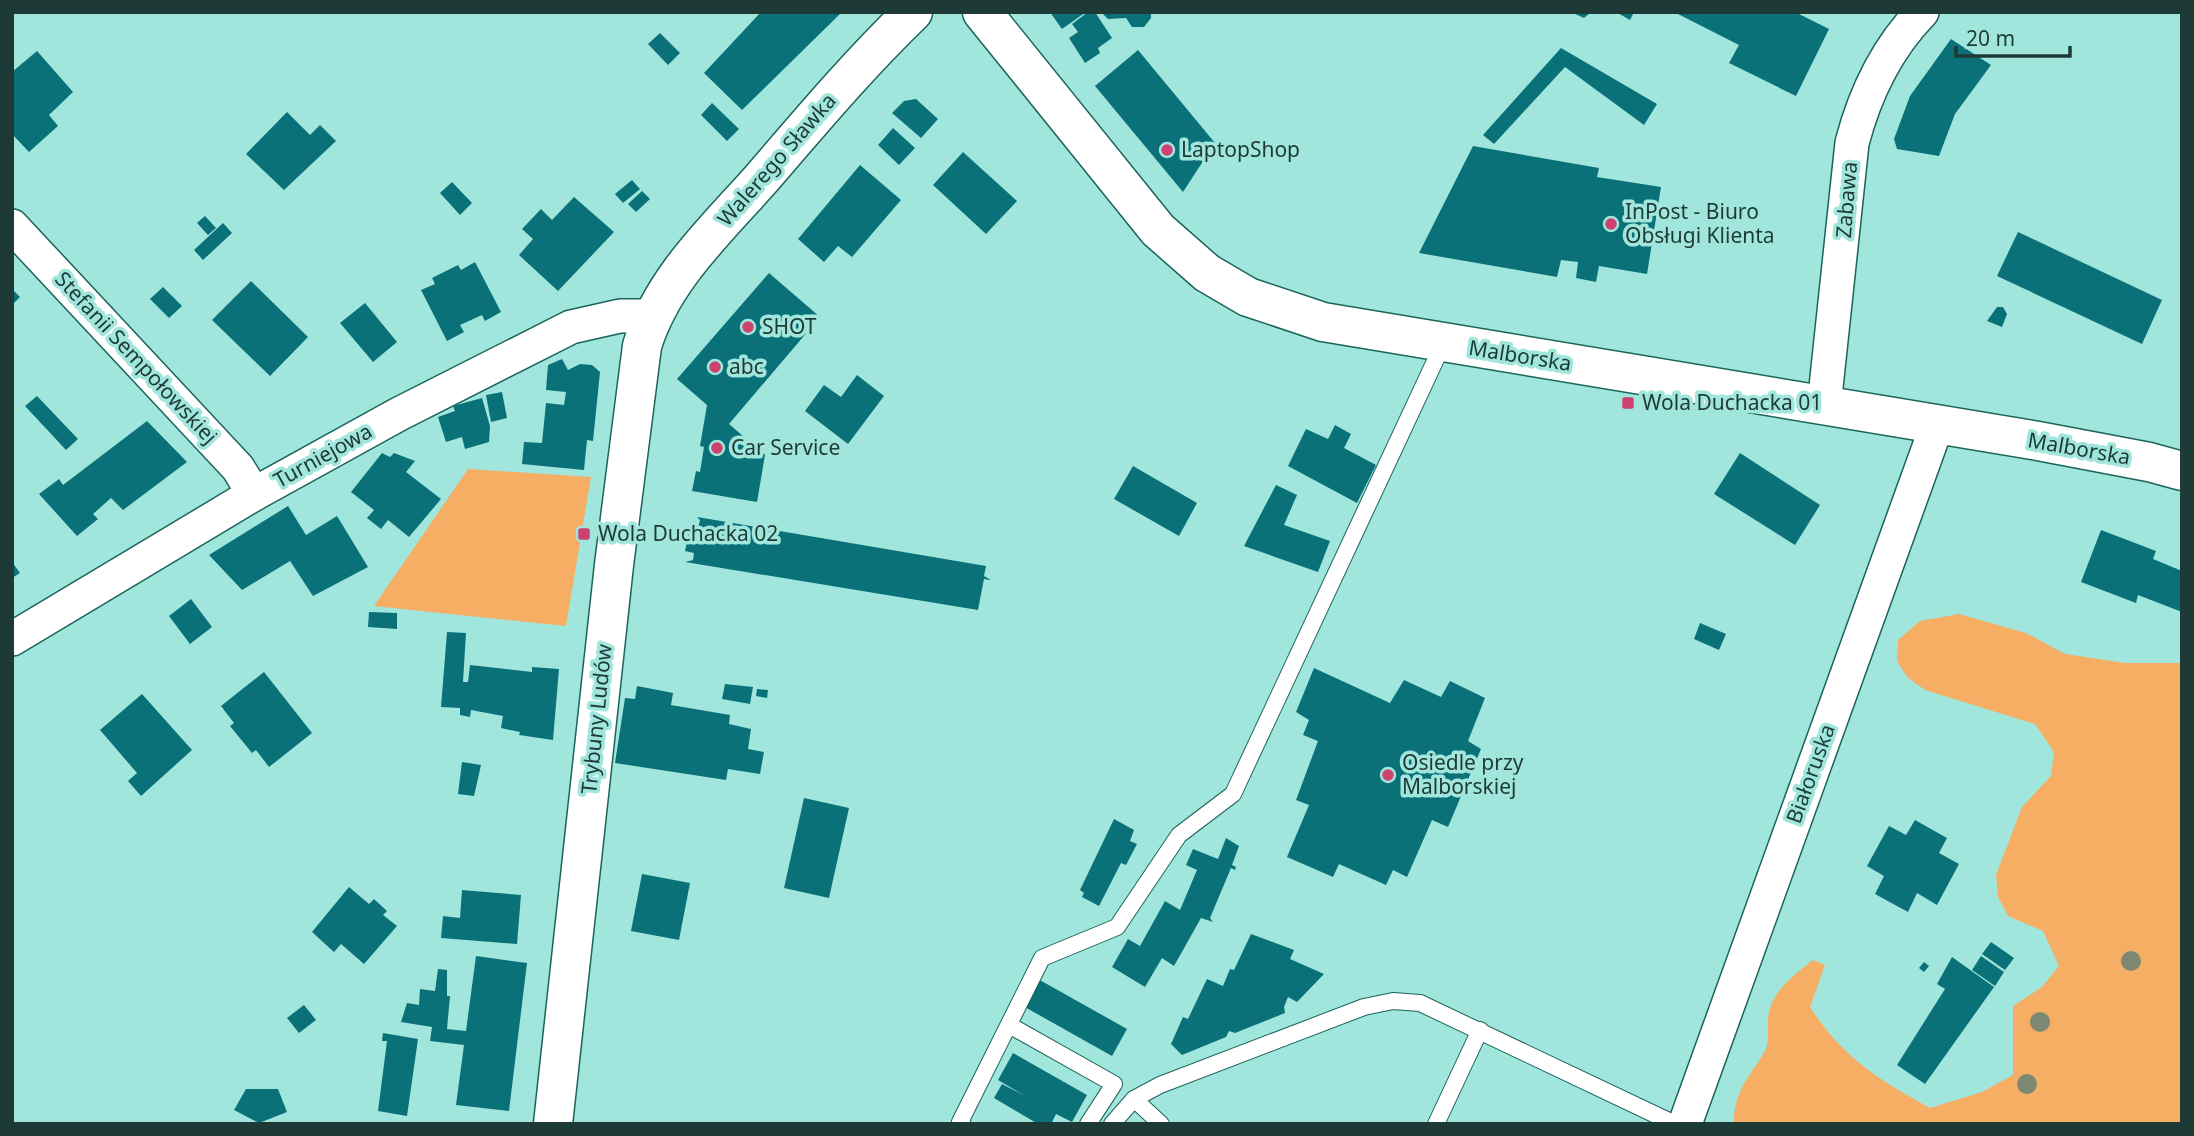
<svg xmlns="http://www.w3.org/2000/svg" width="2194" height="1136" font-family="'Noto Sans',sans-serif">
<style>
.green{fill:#f6ad64}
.building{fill:#0a7179}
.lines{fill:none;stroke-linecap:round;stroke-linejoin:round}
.service-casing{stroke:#1b635b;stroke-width:18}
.minor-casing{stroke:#1b635b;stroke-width:36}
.tertiary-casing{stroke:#1b635b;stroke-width:41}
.service{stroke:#fff;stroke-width:16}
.minor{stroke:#fff;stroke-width:33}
.tertiary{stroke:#fff;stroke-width:38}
.tree{fill:#7c8871}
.poi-dot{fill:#cd406f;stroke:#a1e6dc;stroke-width:2.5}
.labels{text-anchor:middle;stroke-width:7;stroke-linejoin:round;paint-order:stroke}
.poi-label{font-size:21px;fill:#1e3a36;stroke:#a1e6dc;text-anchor:start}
.street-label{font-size:21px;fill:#1e3a36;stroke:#a1e6dc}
</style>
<rect width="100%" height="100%" fill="#a1e6dc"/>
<!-- green -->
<g class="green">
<path d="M 468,469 L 591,477 L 566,626 L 374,606 Z"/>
<path d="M 1959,614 L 2026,633 L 2065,654 L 2125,663 L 2182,663 L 2182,1124 L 1733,1124 C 1737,1084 1747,1082 1765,1051 C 1770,1042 1767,1028 1768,1019 C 1770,992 1794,975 1813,960 L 1825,965 L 1810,1007 C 1843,1058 1878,1079 1930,1108 L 1982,1092 L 2013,1075 L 2013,1006 L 2042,987 L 2059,966 L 2043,931 L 2008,916 L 1998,897 L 1996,875 L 2022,807 L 2051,776 L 2054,752 L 2035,724 L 1925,690 L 1907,677 L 1897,661 L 1898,640 L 1920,621 Z"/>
</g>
<!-- building -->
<g class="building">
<path d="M 761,12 L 842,12 L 742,110 L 704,73 Z"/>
<path d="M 1050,12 L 1086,12 L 1062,29 Z"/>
<path d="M 1088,12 L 1095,12 L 1112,38 L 1098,48 L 1100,53 L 1085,63 L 1069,38 L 1078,32 L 1072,24 Z"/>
<path d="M 1101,12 L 1151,12 L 1151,18 L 1144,27 L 1132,27 L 1126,18 L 1108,19 Z"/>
<path d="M 1571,12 L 1591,12 L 1584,18 Z"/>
<path d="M 1616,12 L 1634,12 L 1630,20 Z"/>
<path d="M 1674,12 L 1795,12 L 1829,29 L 1796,96 L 1729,63 L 1739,45 Z"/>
<path d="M 660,33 L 680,53 L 668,65 L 648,44 Z"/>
<path d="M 1951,39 L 1991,65 L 1955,114 L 1939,156 L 1897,149 L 1894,139 L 1910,96 Z"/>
<path d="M 1561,48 L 1657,104 L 1644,125 L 1565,67 L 1494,144 L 1483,135 Z"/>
<path d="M 1138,50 L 1215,143 L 1183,192 L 1095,86 Z"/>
<path d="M 37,51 L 73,92 L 49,115 L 58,126 L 29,152 L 12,134 L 12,72 Z"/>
<path d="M 916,99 L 938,119 L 921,138 L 892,113 L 904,101 Z"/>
<path d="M 712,103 L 739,129 L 727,141 L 701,115 Z"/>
<path d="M 287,112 L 310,135 L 320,125 L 336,141 L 284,190 L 246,154 Z"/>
<path d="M 893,128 L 915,148 L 899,165 L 878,145 Z"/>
<path d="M 1473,146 L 1599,168 L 1597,177 L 1661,187 L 1647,274 L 1599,266 L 1596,282 L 1576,278 L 1578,262 L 1561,260 L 1557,277 L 1419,253 Z"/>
<path d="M 963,152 L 1017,201 L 986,234 L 933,185 Z"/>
<path d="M 860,165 L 901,200 L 852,257 L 838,246 L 824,262 L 798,239 Z"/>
<path d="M 632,180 L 640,189 L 623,203 L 615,194 Z"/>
<path d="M 452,182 L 472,203 L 460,215 L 440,193 Z"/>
<path d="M 642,191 L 650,199 L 636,212 L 628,204 Z"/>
<path d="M 574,197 L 614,232 L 558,291 L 519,255 L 533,239 L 522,229 L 541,209 L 552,220 Z"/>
<path d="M 205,216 L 216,228 L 208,235 L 197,223 Z"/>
<path d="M 223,223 L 232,233 L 203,260 L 194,250 Z"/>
<path d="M 2018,232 L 2162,300 L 2142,344 L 1997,276 Z"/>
<path d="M 475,262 L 501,312 L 485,321 L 482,315 L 460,325 L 464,332 L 447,341 L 421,290 L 435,284 L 432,278 L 458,265 L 461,270 Z"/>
<path d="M 769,273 L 820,317 L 729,424 L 765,455 L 757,502 L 692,491 L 696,471 L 700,472 L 704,447 L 700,446 L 707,405 L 677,379 Z"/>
<path d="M 251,281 L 308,337 L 270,376 L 212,320 Z"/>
<path d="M 163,287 L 182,306 L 169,318 L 150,299 Z"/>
<path d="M 12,289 L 20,297 L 12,305 Z"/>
<path d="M 365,303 L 397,342 L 373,362 L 340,323 Z"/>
<path d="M 1997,307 L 2003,307 L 2007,314 L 2002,327 L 1987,321 Z"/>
<path d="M 562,359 L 568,370 L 580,364 L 592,365 L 600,372 L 593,441 L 587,440 L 584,470 L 522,464 L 524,442 L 542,443 L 546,403 L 564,405 L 566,392 L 546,390 L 548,365 Z"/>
<path d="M 857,375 L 884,396 L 848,444 L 805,411 L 824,385 L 841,397 Z"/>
<path d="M 502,392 L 507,418 L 491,422 L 486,395 Z"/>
<path d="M 37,396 L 78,439 L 66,450 L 25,406 Z"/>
<path d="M 482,398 L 490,426 L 489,442 L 465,449 L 462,437 L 446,442 L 438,417 L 455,411 L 453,406 Z"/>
<path d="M 147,421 L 187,462 L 123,510 L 111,498 L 93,514 L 98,519 L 77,536 L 39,494 L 59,479 L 63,485 Z"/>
<path d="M 1335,425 L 1351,434 L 1344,448 L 1376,465 L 1357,503 L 1288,466 L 1306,429 L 1328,439 Z"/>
<path d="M 382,453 L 390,457 L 394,453 L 415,461 L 406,472 L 441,499 L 409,537 L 388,520 L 381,529 L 367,518 L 374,510 L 351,492 Z"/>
<path d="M 1740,453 L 1820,505 L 1795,545 L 1714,494 Z"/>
<path d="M 1133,466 L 1197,503 L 1179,536 L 1114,499 Z"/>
<path d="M 1276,485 L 1297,495 L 1284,525 L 1330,541 L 1318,572 L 1244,546 Z"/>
<path d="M 288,506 L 306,535 L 337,516 L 368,567 L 313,596 L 290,561 L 242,590 L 209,555 Z"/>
<path d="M 697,517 L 986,566 L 984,576 L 991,580 L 984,579 L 978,610 L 685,562 L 693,560 L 694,553 L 685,551 L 690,527 L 698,529 L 700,520 Z"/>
<path d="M 2101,530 L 2156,551 L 2153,559 L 2182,571 L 2182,612 L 2138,595 L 2136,603 L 2081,582 Z"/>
<path d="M 12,562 L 20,573 L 12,578 Z"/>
<path d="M 191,599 L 212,627 L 190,644 L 169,616 Z"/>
<path d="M 369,612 L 397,613 L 397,629 L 368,627 Z"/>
<path d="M 1700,623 L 1726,634 L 1719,650 L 1694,639 Z"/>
<path d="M 447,632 L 466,633 L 463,682 L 468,682 L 470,665 L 532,672 L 532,667 L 559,669 L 553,740 L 519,735 L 520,732 L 501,728 L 503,716 L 471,710 L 470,717 L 460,715 L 460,708 L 441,707 Z"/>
<path d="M 1314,668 L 1390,703 L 1404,680 L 1441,697 L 1450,681 L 1485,698 L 1468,741 L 1481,749 L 1448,827 L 1432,820 L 1407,877 L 1393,870 L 1386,885 L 1339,864 L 1333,877 L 1287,857 L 1309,805 L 1296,800 L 1318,741 L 1303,735 L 1309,720 L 1296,712 Z"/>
<path d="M 264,672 L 312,733 L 269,767 L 256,750 L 252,753 L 230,726 L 234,723 L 221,706 Z"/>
<path d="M 725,684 L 753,687 L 750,704 L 722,699 Z"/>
<path d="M 637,686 L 673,693 L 671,705 L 730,715 L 729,724 L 751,729 L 748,749 L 764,752 L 760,774 L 728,769 L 726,780 L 615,763 L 625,698 L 635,699 Z"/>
<path d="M 757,689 L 768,690 L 767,698 L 756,696 Z"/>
<path d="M 142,694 L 192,750 L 141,796 L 128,781 L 137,773 L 100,730 Z"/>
<path d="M 462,762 L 481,765 L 474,796 L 458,794 Z"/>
<path d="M 804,798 L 849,808 L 829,898 L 784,888 Z"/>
<path d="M 1114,819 L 1134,830 L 1130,841 L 1137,844 L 1126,865 L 1121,863 L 1099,906 L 1082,897 L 1084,893 L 1080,890 Z"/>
<path d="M 1915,820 L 1947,838 L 1939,853 L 1959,864 L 1937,905 L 1917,893 L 1908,912 L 1875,894 L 1884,876 L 1867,866 L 1889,826 L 1906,835 Z"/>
<path d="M 1226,838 L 1239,846 L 1232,865 L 1236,867 L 1235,870 L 1231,868 L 1210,918 L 1213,922 L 1201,918 L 1174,966 L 1162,958 L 1145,987 L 1112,967 L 1128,939 L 1140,946 L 1165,901 L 1180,910 L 1197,870 L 1186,865 L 1193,849 L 1218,859 Z"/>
<path d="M 642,874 L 690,883 L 679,940 L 631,931 Z"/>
<path d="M 349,887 L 369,904 L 374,899 L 387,911 L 383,915 L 397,926 L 364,964 L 341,944 L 334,952 L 312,932 Z"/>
<path d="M 462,890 L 521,895 L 517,944 L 441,938 L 443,916 L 460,918 Z"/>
<path d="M 1251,934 L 1294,950 L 1290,959 L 1324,974 L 1297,1002 L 1288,997 L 1284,1007 L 1285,1013 L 1235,1033 L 1229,1031 L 1226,1037 L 1182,1055 L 1171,1044 L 1183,1017 L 1188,1019 L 1207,979 L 1223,986 L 1230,969 L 1234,970 Z"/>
<path d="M 1991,942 L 2014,958 L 2005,970 L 1982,954 Z"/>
<path d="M 476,956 L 527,963 L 509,1111 L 456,1105 L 464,1045 L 430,1041 L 432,1027 L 401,1022 L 407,1003 L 419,1005 L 420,989 L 435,991 L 438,969 L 447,970 L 447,996 L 450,996 L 447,1029 L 466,1031 Z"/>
<path d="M 1981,956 L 2004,972 L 1995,986 L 1972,970 Z"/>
<path d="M 1952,957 L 1994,987 L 1925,1084 L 1897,1065 L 1945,989 L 1937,984 Z"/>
<path d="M 1924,962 L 1929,966 L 1924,972 L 1919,968 Z"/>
<path d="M 1038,979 L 1127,1029 L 1112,1056 L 1023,1006 Z"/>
<path d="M 304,1005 L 316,1020 L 299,1033 L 287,1018 Z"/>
<path d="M 383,1033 L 418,1039 L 407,1116 L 378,1111 L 387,1041 L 382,1041 Z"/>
<path d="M 1013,1053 L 1087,1095 L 1072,1122 L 1056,1114 L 1051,1124 L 1038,1124 L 994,1098 L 1002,1084 L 1025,1096 L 998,1080 Z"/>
<path d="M 246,1089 L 278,1089 L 287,1112 L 259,1123 L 234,1110 Z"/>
</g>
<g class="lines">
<defs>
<g id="service">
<path d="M 1009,1025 L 1114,1084 L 1088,1124"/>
<path d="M 1134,1099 L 1161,1124"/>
<path d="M 963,1124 L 960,1122 L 1042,958 L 1117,927 L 1179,835 L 1233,794 L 1443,344"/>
<path d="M 1112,1124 L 1134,1099 L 1160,1085 L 1364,1007 L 1393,1001 L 1420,1003 L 1675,1124"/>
<path d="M 1436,1124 L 1480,1030"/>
</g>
<g id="minor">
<path d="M 12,226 L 238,468 L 254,494"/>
<path d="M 1824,406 L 1852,143 C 1865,93 1886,49 1922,12"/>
<path d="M 12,639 L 254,494 L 399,414 L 571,327 L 620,316 L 651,316"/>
<path d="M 1685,1124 L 1937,425"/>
</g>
<g id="tertiary">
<path d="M 982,12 L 1158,230 L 1207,273 L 1248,297 L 1323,322 L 2038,441 L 2149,462 L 2182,471"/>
<path d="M 553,1124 L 614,565 L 642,346 C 662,279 717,229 762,178 C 811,121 859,64 913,12"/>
</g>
</defs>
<!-- service casing -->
<use href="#service" class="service-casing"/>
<!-- minor casing -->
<use href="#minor" class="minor-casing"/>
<!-- tertiary casing -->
<use href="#tertiary" class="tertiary-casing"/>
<!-- service -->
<use href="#service" class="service"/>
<!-- minor -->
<use href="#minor" class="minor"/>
<!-- tertiary -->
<use href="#tertiary" class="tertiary"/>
</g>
<!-- trees -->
<g class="tree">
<circle cx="2131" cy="961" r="10"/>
<circle cx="2040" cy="1022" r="10"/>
<circle cx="2027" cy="1084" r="10"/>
</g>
<!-- markers -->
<g class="poi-dot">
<circle cx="1167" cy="150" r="7"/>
<circle cx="1611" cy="224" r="7"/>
<circle cx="748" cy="327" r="7"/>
<circle cx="715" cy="367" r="7"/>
<rect x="1621" y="396" width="14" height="14" rx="3.5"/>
<circle cx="717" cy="448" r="7"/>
<rect x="577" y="527" width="14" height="14" rx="3.5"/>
<circle cx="1388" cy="775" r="7"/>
</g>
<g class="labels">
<!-- poi labels -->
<g class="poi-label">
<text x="1181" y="157">LaptopShop</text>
<text x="1625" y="219">InPost - Biuro<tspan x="1625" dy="24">Obsługi Klienta</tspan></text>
<text x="762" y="334">SHOT</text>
<text x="729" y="374">abc</text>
<text x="1642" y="410">Wola Duchacka 01</text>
<text x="731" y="455">Car Service</text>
<text x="598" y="541">Wola Duchacka 02</text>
<text x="1402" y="770">Osiedle przy<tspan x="1402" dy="24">Malborskiej</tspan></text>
</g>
<!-- street labels -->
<g class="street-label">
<text transform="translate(777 160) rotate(-49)" y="7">Walerego Sławka</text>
<text transform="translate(1847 200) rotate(-85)" y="7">Zabawa</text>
<text transform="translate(1520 356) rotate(9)" y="7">Malborska</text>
<text transform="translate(136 358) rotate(47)" y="7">Stefanii Sempołowskiej</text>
<text transform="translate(2079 449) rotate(10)" y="7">Malborska</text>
<text transform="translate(323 456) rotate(-29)" y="7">Turniejowa</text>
<text transform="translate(597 719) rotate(-84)" y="7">Trybuny Ludów</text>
<text transform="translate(1811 774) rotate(-70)" y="7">Białoruska</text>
</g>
</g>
<!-- border -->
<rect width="2194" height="1136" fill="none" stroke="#1e3a36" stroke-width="28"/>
<!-- scale -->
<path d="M1956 46v10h114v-10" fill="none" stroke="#1e3a36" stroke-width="3.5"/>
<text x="1966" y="46" font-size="21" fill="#1e3a36" stroke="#a1e6dc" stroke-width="5" paint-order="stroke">20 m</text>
</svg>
